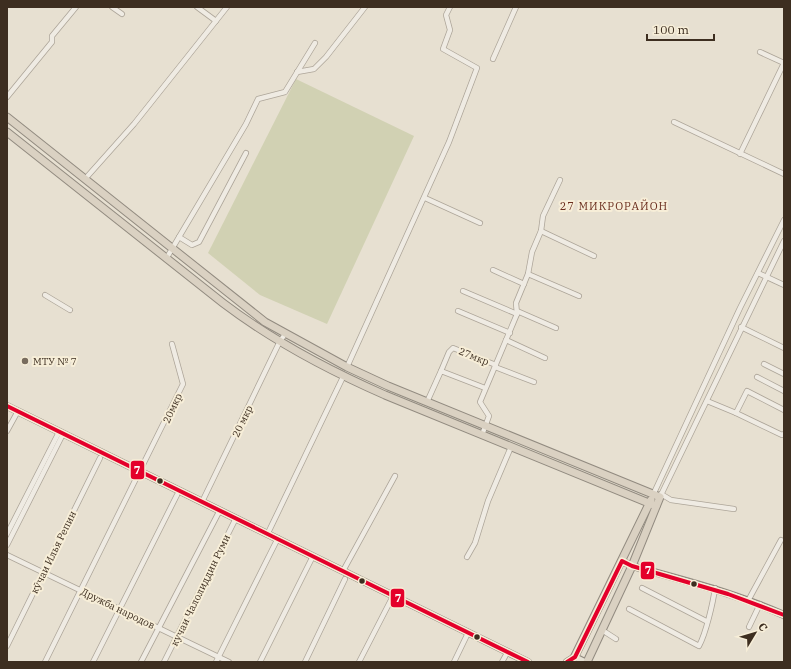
<svg xmlns="http://www.w3.org/2000/svg" width="791" height="669" font-family="'IBM Plex Serif',serif">
<style>
.cemetery{fill:#d1d1b3}
.lines{fill:none;stroke-linecap:round;stroke-linejoin:round}
.minor-casing{stroke:#ada599;stroke-width:6}
.major-casing{stroke:#928b80;stroke-width:8}
.highway-casing{stroke:#928b80;stroke-width:9}
.minor{stroke:#efebe3;stroke-width:4.5}
.major{stroke:#e6e1d4;stroke-width:5.5}
.highway{stroke:#dad1c2;stroke-width:7}
.bus-1-casing{stroke:#f7eed8;stroke-width:7}
.bus-1{stroke:#e4002b;stroke-width:4}
.poi-dot{fill:#786c5e;stroke:#f7eed8;stroke-width:1.5}
.bus-dot{fill:#3d2e20;stroke:#f7eed8;stroke-width:1.5}
.labels{text-anchor:middle;stroke-width:4;stroke-linejoin:round;paint-order:stroke}
.street-label{font-size:10px;fill:#3d2e20;stroke:#f7eed8}
.poi-label{font-size:10px;fill:#3d2e20;stroke:#f7eed8;text-anchor:start}
.neighbourhood-label{font-size:11px;letter-spacing:1px;fill:#6b2e1e;stroke:#f7eed8}
.line-badge{stroke:#f7eed8;stroke-width:1.5}
.badge-label{font-size:11px;text-anchor:middle;font-weight:bold;fill:#fff}
</style>
<rect width="100%" height="100%" fill="#e7e0d1"/>
<!-- cemetery -->
<path class="cemetery" d="M 296,79 L 414,136 L 327,324 L 260,295 L 208,253 Z"/>
<g class="lines">
<defs>
<g id="minor">
<path d="M 112,7 L 122,14"/>
<path d="M 197,7 L 216,21"/>
<path d="M 760,52 L 784,63"/>
<path d="M 493,59 L 516,7"/>
<path d="M 297,72 L 314,69 L 326,57 L 365,7"/>
<path d="M 7,97 L 52,42 L 52,36 L 76,7"/>
<path d="M 674,122 L 784,174"/>
<path d="M 740,154 L 784,63"/>
<path d="M 85,179 L 134,124 L 227,7"/>
<path d="M 425,198 L 480,223"/>
<path d="M 541,231 L 594,256"/>
<path d="M 179,237 L 192,245 L 199,242 L 246,153"/>
<path d="M 166,259 L 246,124 L 258,99 L 285,92 L 315,43"/>
<path d="M 493,270 L 524,284"/>
<path d="M 758,273 L 784,285"/>
<path d="M 528,274 L 579,296"/>
<path d="M 463,291 L 517,314"/>
<path d="M 45,295 L 70,310"/>
<path d="M 458,311 L 510,333"/>
<path d="M 517,311 L 556,328"/>
<path d="M 741,327 L 784,348"/>
<path d="M 506,340 L 545,358"/>
<path d="M 764,364 L 784,374"/>
<path d="M 347,367 L 449,142 L 477,68 L 443,49 L 450,30 L 446,15 L 450,7"/>
<path d="M 495,367 L 534,382"/>
<path d="M 441,371 L 449,352 L 453,348 L 496,365"/>
<path d="M 757,377 L 784,391"/>
<path d="M 707,401 L 736,413"/>
<path d="M 427,402 L 441,371 L 485,388"/>
<path d="M 784,410 L 747,391 L 736,413 L 782,435 L 784,434"/>
<path d="M 7,431 L 18,411"/>
<path d="M 482,435 L 489,416 L 480,402 L 517,314 L 516,303 L 528,274 L 532,252 L 541,231 L 543,216 L 560,180"/>
<path d="M 661,494 L 671,500 L 734,509"/>
<path d="M 653,495 L 740,308 L 784,220"/>
<path d="M 660,497 L 784,241"/>
<path d="M 202,502 L 280,341 L 286,333"/>
<path d="M 268,533 L 343,377"/>
<path d="M 7,534 L 59,432"/>
<path d="M 7,545 L 63,434"/>
<path d="M 7,555 L 229,662"/>
<path d="M 467,557 L 475,543 L 488,501 L 511,447"/>
<path d="M 343,571 L 395,476"/>
<path d="M 642,588 L 706,621"/>
<path d="M 749,599 L 781,540"/>
<path d="M 629,609 L 699,646 C 706,633 713,603 715,588"/>
<path d="M 749,627 L 760,604"/>
<path d="M 602,630 L 616,639"/>
<path d="M 7,646 L 100,458"/>
<path d="M 45,662 L 183,384 L 172,344"/>
<path d="M 93,662 L 177,495"/>
<path d="M 141,662 L 220,510"/>
<path d="M 164,662 L 236,518"/>
<path d="M 216,662 L 278,538"/>
<path d="M 260,662 L 313,556"/>
<path d="M 305,662 L 345,579"/>
<path d="M 359,662 L 393,596"/>
<path d="M 454,662 L 468,633"/>
<path d="M 502,662 L 507,653"/>
</g>
<g id="major">
<path d="M 7,406 L 528,662"/>
<path d="M 622,561 L 632,566 C 684,580 734,593 784,615"/>
<path d="M 567,662 L 575,657 L 585,662"/>
</g>
<g id="highway">
<path d="M 7,117 L 265,322 L 347,367 L 388,386 L 660,497 L 632,566 L 587,662"/>
<path d="M 7,132 L 223,303 C 273,341 328,370 385,395 L 656,506"/>
<path d="M 572,662 L 651,500"/>
</g>
</defs>
<!-- minor casing -->
<use href="#minor" class="minor-casing"/>
<!-- major casing -->
<use href="#major" class="major-casing"/>
<!-- highway casing -->
<use href="#highway" class="highway-casing"/>
<!-- minor -->
<use href="#minor" class="minor"/>
<!-- major -->
<use href="#major" class="major"/>
<!-- highway -->
<use href="#highway" class="highway"/>
<defs>
<g id="bus-1">
<path d="M 7,406 L 528,662"/>
<path d="M 567,662 L 575,657 L 622,561 L 632,566 L 728,594 L 784,615"/>
</g>
</defs>
<!-- bus-1 casing -->
<use href="#bus-1" class="bus-1-casing"/>
<!-- bus-1 -->
<use href="#bus-1" class="bus-1"/>
</g>
<!-- markers -->
<circle class="poi-dot" cx="25" cy="361" r="4"/>
<g class="bus-dot">
<circle cx="160" cy="481" r="3.5"/>
<circle cx="362" cy="581" r="3.5"/>
<circle cx="694" cy="584" r="3.5"/>
<circle cx="477" cy="637" r="3.5"/>
</g>
<g class="labels">
<!-- street labels -->
<g class="street-label">
<text transform="translate(474 356) rotate(22)" y="4">27мкр</text>
<text transform="translate(172 408) rotate(-65)" y="4">20мкр</text>
<text transform="translate(242 421) rotate(-64)" y="4">20 мкр</text>
<text transform="translate(53 552) rotate(-64)" y="4">кӯчаи Илья Репин</text>
<text transform="translate(200 590) rotate(-64)" y="4">кучаи Чалолиддин Руми</text>
<text transform="translate(118 608) rotate(26)" y="4">Дружба народов</text>
</g>
<!-- poi labels -->
<g class="poi-label">
<text x="33" y="365">МТУ № 7</text>
</g>
<!-- neighbourhood labels -->
<g class="neighbourhood-label">
<text x="614" y="210">27 МИКРОРАЙОН</text>
</g>
</g>
<g class="line-badge">
<rect x="130" y="460" width="15" height="20" rx="4" fill="#e4002b"/>
<rect x="640" y="561" width="15" height="19" rx="4" fill="#e4002b"/>
<rect x="390" y="588" width="15" height="20" rx="4" fill="#e4002b"/>
</g>
<g class="badge-label">
<text x="137" y="474">7</text>
<text x="648" y="574">7</text>
<text x="398" y="602">7</text>
</g>
<!-- border -->
<rect width="791" height="669" fill="none" stroke="#3d2e20" stroke-width="16"/>
<!-- north arrow -->
<g transform="translate(755 633) rotate(52)" stroke="#f7eed8" stroke-width="3" paint-order="stroke">
<path d="M0-3L7 15L0 10L-7 15Z" fill="#3d2e20"/>
<text y="-6" font-size="11" font-weight="bold" text-anchor="middle" fill="#3d2e20">С</text>
</g>
<!-- scale -->
<path d="M647 34v6h67v-6" fill="none" stroke="#3d2e20" stroke-width="2"/>
<text x="653" y="34" font-size="12" fill="#3d2e20" stroke="#f7eed8" stroke-width="3" paint-order="stroke">100 m</text>
</svg>
